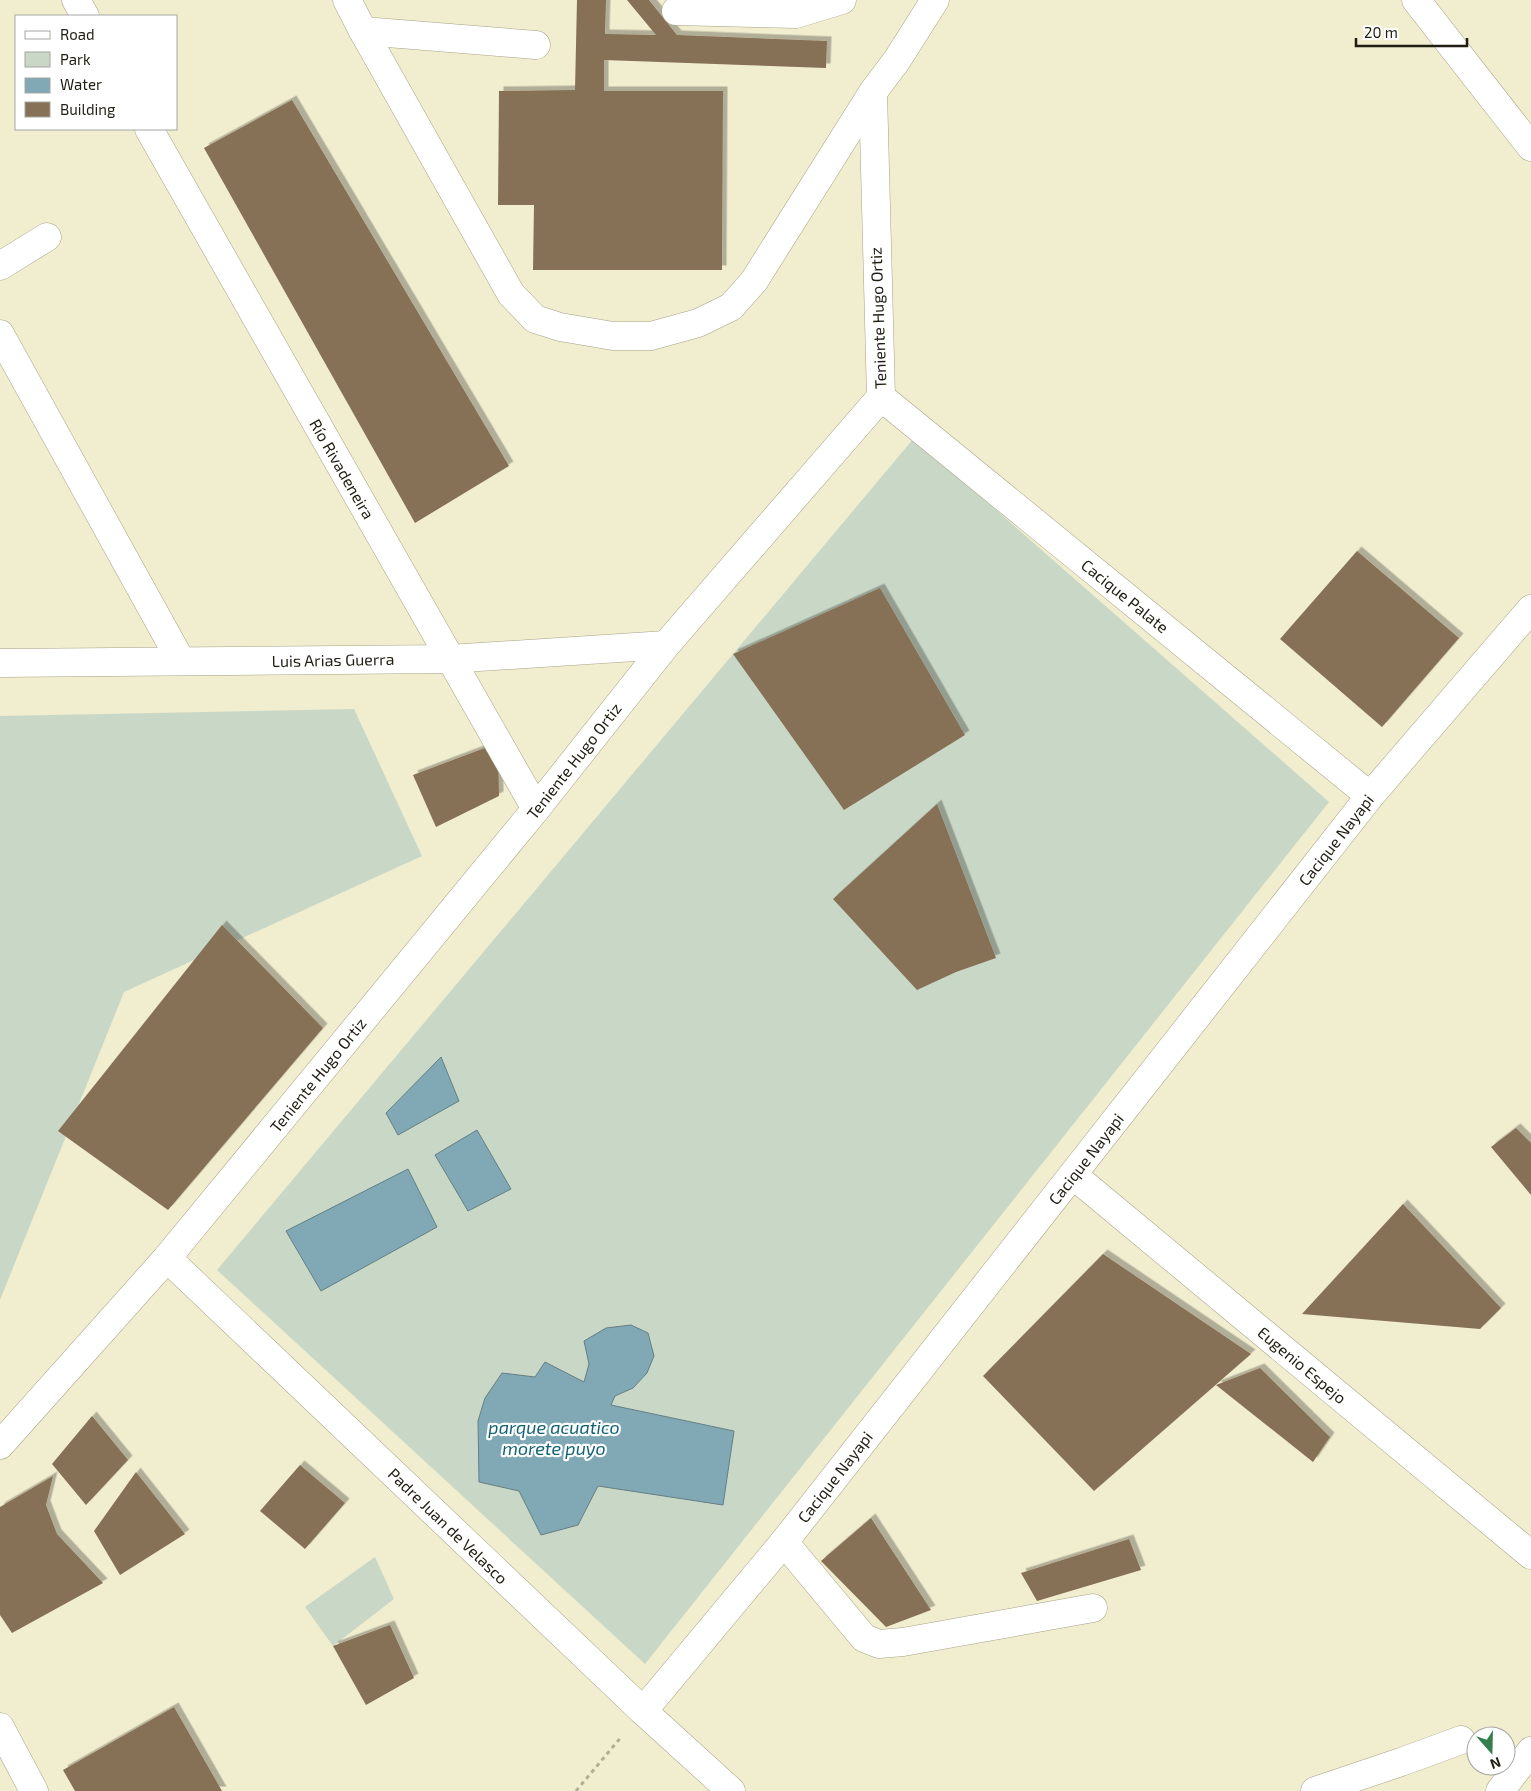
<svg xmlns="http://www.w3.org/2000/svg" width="1531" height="1791" font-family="'Exo 2',sans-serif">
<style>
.green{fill:#c9d8c6}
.water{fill:#81a9b5;stroke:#647f84}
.building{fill:#867056;filter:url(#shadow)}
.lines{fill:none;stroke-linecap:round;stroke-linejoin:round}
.minor-casing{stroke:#a7a287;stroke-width:29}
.major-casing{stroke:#a7a287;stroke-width:29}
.path{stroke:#b1ae96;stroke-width:3;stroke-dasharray:4 4;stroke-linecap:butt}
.minor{stroke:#fff;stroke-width:28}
.major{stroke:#fff;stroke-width:28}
.labels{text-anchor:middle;stroke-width:4.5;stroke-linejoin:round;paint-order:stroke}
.street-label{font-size:16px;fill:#201e13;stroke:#fff}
.water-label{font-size:18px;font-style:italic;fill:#136274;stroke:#fff}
</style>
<defs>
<filter id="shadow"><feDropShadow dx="4.5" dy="-4.5" stdDeviation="0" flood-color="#0004"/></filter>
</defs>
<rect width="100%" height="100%" fill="#f1edcf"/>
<!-- green -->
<g class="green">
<path d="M 914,438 L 1329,802 L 645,1664 L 217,1270 Z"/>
<path d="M 354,709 L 422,856 L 124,992 L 0,1300 L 0,716 Z"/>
<path d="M 375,1557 L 394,1599 L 333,1646 L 305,1607 Z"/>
</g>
<!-- water -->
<g class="water">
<path d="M 441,1057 L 459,1101 L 398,1135 L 386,1113 Z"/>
<path d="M 477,1130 L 511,1189 L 468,1211 L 435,1155 Z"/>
<path d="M 408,1169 L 437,1227 L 321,1291 L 286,1231 Z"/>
<path d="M 631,1325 L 648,1333 L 654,1356 L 647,1373 L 633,1388 L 615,1396 L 611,1405 L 734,1431 L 723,1505 L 598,1486 L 578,1525 L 541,1535 L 519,1491 L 479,1482 L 478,1421 L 485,1398 L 502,1373 L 535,1377 L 545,1362 L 584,1382 L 589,1364 L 584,1341 L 606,1328 Z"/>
</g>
<!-- building -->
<g class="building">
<path d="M 577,0 L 606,0 L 605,34 L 656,35 L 627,0 L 649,0 L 677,35 L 827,41 L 826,68 L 604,60 L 604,91 L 723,91 L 722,270 L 533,270 L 534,205 L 498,205 L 499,91 L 575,90 Z"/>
<path d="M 292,100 L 509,466 L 415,523 L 204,148 Z"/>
<path d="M 1357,551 L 1459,638 L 1382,727 L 1280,639 Z"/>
<path d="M 880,588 L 965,735 L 844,810 L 733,654 Z"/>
<path d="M 498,743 L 499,796 L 436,827 L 413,775 Z"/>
<path d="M 937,804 L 996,958 L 956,972 L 917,990 L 833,899 Z"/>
<path d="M 222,925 L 323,1028 L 168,1210 L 58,1131 Z"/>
<path d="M 1516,1128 L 1531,1143 L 1531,1195 L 1491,1147 Z"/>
<path d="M 1403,1204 L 1501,1308 L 1480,1329 L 1302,1314 Z"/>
<path d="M 1103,1254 L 1251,1354 L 1094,1491 L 983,1376 Z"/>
<path d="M 1260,1368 L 1330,1437 L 1313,1462 L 1216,1385 Z"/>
<path d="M 92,1416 L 128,1460 L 86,1505 L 52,1464 Z"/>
<path d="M 300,1465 L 345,1503 L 305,1549 L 260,1511 Z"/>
<path d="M 136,1472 L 185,1534 L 120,1575 L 94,1531 Z"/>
<path d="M 53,1476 L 46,1505 L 57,1534 L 103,1583 L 12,1633 L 0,1615 L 0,1507 Z"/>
<path d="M 871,1518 L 931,1610 L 886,1627 L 821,1561 Z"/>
<path d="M 1129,1539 L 1141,1570 L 1037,1601 L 1021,1573 Z"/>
<path d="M 390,1625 L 414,1678 L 366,1705 L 333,1646 Z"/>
<path d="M 174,1707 L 222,1791 L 75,1791 L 63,1770 Z"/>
</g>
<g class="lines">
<defs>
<g id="minor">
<path d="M 76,0 L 85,16"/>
<path d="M 347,0 L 363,31 L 511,294 L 535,319 L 560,327 L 613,336 L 651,336 L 698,323 L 731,307 L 754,281 L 873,92"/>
<path d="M 676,11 L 796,14 L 842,0"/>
<path d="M 363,31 L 536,45"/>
<path d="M 149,129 L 536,809"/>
<path d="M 0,266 L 47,237"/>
<path d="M 0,334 L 181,661"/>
<path d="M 881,397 L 1370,796"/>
<path d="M 0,663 L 449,659 L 666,645"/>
<path d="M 1073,1175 L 1531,1555"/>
<path d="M 167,1258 L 643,1711 L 731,1791"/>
<path d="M 0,1445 L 167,1258 L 536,809 L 666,645 L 881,397 L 873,92 L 897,60 L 935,0"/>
<path d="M 784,1542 L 864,1638 L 879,1644 L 903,1642 L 1093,1608"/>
<path d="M 643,1711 L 784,1542 L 1370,796 L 1531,609"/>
<path d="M 0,1727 L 34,1791"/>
<path d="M 1315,1791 L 1401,1762 L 1461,1740"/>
</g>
<g id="major">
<path d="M 1416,0 L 1531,147"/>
<path d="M 1500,1791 L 1531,1751"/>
</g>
</defs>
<!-- minor casing -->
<use href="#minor" class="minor-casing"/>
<!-- major casing -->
<use href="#major" class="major-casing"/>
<!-- path -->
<path class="path" d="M 576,1791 L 622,1736"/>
<!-- minor -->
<use href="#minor" class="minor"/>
<!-- major -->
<use href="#major" class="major"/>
</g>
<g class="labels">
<!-- street labels -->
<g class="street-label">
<text transform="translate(878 318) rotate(-92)" y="6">Teniente Hugo Ortiz</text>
<text transform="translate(342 469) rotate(60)" y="6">Río Rivadeneira</text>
<text transform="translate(1125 596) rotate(39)" y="6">Cacique Palate</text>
<text transform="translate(333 660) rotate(-1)" y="6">Luis Arias Guerra</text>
<text transform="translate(574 761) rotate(-52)" y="6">Teniente Hugo Ortiz</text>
<text transform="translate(1336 840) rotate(-52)" y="6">Cacique Nayapi</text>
<text transform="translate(318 1075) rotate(-51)" y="6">Teniente Hugo Ortiz</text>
<text transform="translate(1086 1159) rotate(-52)" y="6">Cacique Nayapi</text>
<text transform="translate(1302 1365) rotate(40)" y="6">Eugenio Espejo</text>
<text transform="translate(835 1477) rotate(-52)" y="6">Cacique Nayapi</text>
<text transform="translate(448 1526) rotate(44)" y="6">Padre Juan de Velasco</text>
</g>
<!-- water labels -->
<g class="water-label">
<text x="554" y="1434">parque acuatico<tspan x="554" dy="21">morete puyo</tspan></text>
</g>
</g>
<!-- legend -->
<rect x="15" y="15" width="162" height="115" fill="#ffffff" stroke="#a6a5a1"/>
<rect x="25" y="31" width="25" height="8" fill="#ffffff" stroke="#a6a5a1"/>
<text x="60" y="40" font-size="15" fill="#201e13">Road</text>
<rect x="25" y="52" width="25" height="15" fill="#c9d8c6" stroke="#a6a5a1"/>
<text x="60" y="65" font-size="15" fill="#201e13">Park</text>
<rect x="25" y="78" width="25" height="15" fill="#81a9b5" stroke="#a6a5a1"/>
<text x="60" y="90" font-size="15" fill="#201e13">Water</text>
<rect x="25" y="102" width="25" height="15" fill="#867056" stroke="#a6a5a1"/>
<text x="60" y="115" font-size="15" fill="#201e13">Building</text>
<!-- north arrow -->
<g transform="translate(1491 1751) rotate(160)"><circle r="24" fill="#ffffff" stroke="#a6a5a1"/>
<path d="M0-4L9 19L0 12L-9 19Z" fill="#327e4d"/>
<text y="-8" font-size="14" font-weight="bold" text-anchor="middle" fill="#201e13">N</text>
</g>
<!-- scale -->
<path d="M1356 38v8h111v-8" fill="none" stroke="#201e13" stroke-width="2.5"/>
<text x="1364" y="38" font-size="15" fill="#201e13" stroke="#ffffff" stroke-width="4" paint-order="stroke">20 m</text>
</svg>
